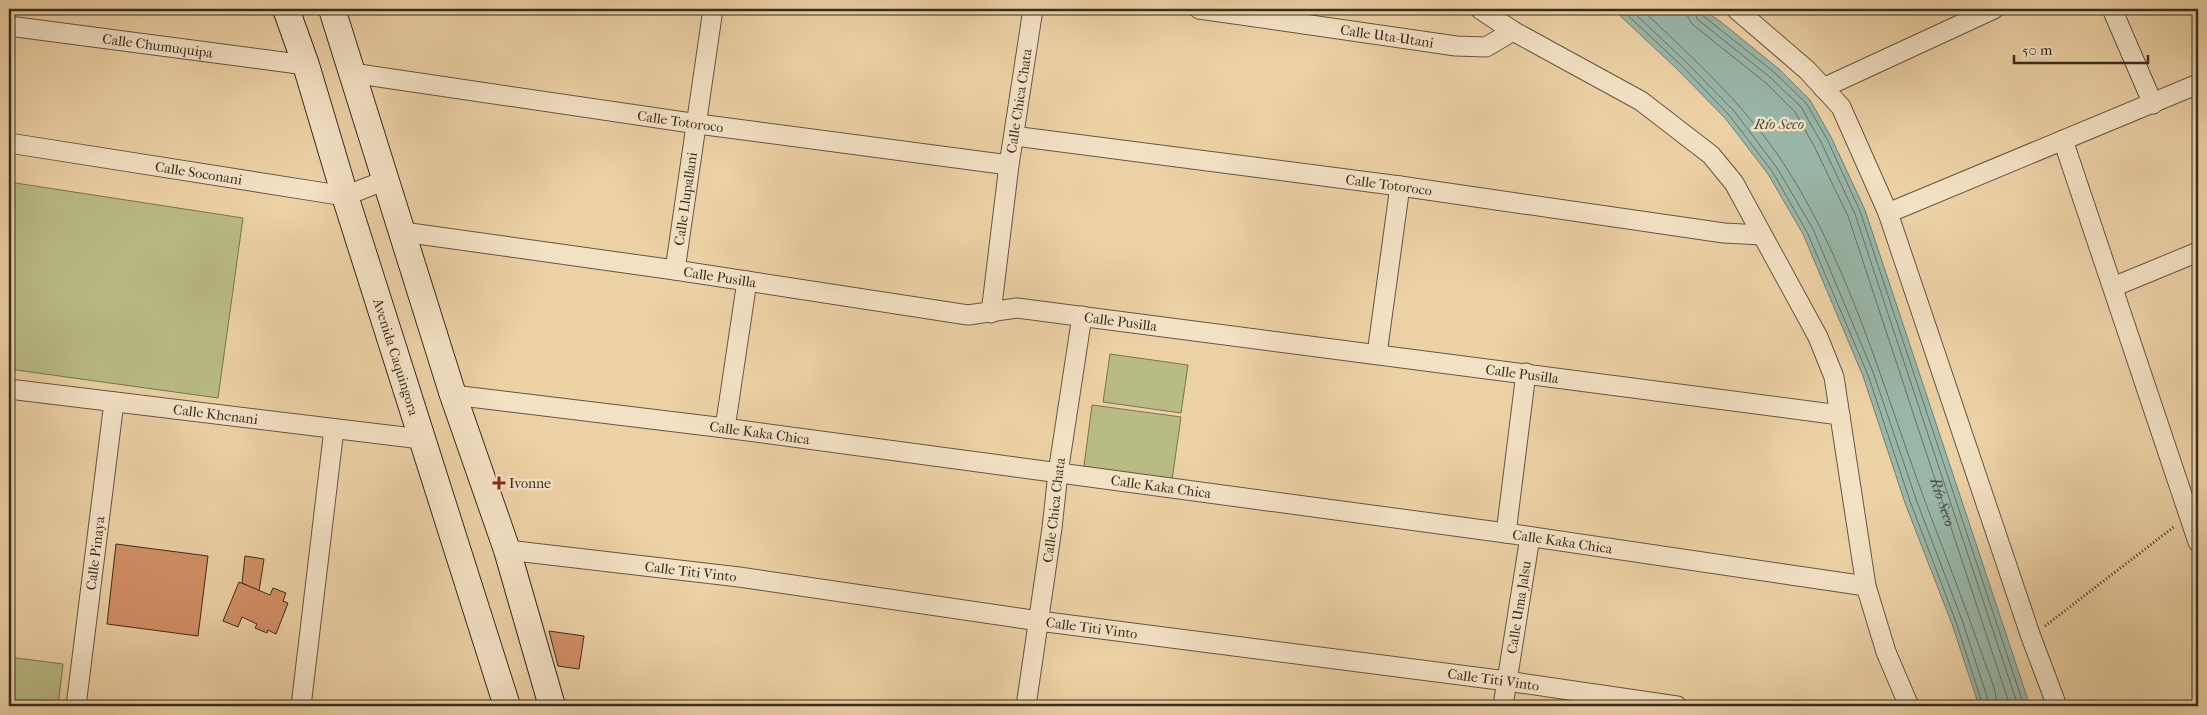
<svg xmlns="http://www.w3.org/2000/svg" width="2207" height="715" font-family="'IM FELL French Canon',serif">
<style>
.green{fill:#b9bb85;stroke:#797453}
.water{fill:#99b7a9;stroke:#737f73}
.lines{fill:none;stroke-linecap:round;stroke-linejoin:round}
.shore{stroke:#697265;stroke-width:1}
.building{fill:#d59067;stroke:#392c21}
.street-casing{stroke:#665542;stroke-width:21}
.secondary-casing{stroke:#392c21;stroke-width:28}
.path{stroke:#392c21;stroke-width:3;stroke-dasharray:1 2.5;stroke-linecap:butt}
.street{stroke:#f3e1c4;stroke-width:19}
.secondary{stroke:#f3e1c4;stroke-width:26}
.poi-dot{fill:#8f2418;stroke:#f3e1c4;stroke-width:2}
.labels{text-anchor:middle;stroke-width:5;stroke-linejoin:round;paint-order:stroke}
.street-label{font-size:14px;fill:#392c21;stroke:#f3e1c4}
.poi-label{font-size:14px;fill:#392c21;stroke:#f3e1c4;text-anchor:start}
.water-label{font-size:15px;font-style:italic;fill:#4c483c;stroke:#f3e1c4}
</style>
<rect width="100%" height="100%" fill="#ecd1a5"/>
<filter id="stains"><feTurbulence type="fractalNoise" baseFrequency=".004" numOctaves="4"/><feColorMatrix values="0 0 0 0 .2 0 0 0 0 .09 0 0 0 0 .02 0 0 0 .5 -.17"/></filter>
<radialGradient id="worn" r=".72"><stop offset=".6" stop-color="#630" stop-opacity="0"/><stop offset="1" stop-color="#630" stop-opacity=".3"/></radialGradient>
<!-- green -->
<g class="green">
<path d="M 9,182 L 243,218 L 218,398 L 9,369 Z"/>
<path d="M 1110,354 L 1188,365 L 1181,413 L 1103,402 Z"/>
<path d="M 1092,405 L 1181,417 L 1170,494 L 1082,481 Z"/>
<path d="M 9,657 L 63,664 L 58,706 L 9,706 Z"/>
</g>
<!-- water -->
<path class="water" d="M 1613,9 L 1702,9 L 1721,22 L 1779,69 L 1810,100 L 1831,137 L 1865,210 L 2030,706 L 1979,706 L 1952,624 L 1905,503 L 1863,376 L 1803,234 L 1768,174 L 1725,118 L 1677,69 Z"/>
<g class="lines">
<!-- shore -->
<g class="shore">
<path d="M 1621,9 L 1681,65 L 1729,115 L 1772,171 L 1807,232 L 1868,375 L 1910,501 L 1956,622 L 1983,706"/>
<path d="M 1630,9 L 1685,61 L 1734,111 L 1777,168 L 1813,229 L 1873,372 L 1916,499 L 1962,620 L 1990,706"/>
<path d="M 1641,9 C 1692,57 1745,105 1784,164 C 1856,275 1887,404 1934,525 C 1951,569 1967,612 1983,657 C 1988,672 1997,690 1997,706"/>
<path id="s1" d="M 1686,9 L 1688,17 L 1692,24 L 1766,83 L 1795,112 L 1814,146 L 1848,216 L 2010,706"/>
<path d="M 1694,9 L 1697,19 L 1771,78 L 1801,107 L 1821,142 L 1855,214 L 2018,706"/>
<path d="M 1700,9 L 1702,15 L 1775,73 L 1806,103 L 1827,139 L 1860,211 L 2024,706"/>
</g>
</g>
<!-- building -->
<g class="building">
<path d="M 116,544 L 208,556 L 198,636 L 107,624 Z"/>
<path d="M 245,556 L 264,559 L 259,591 L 242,583 Z"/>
<path d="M 239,582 L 270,595 L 273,588 L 286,593 L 283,601 L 288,603 L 276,634 L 268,630 L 267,633 L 255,628 L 257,624 L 242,617 L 238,627 L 223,621 Z"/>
<path d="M 549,631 L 584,636 L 579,669 L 558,666 Z"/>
</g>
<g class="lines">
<defs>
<g id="street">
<path id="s2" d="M 1199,9 L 1456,46 L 1486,47 L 1513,31"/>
<path d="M 1480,9 L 1513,31 L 1641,101 L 1711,155 L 1734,183 L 1818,337 L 1834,377 L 1866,586 L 1886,652 L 1909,706"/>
<path d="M 1736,9 L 1807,70 L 1841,107 L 1888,213 L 2031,637 L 2057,706"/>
<path d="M 2112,9 L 2153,104"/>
<path id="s3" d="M 9,26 L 306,65"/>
<path id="s4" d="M 352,73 L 698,124 L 1009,165"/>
<path d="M 1823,88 L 1994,9"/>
<path id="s5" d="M 1014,136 L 1400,186 L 1724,233 L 1762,235"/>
<path d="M 2063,140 L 2198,542"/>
<path id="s6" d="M 9,143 L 345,196 L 386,180"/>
<path d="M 1888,213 L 2198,84"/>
<path id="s7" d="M 403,232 L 675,270 L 968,315 L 1017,308 L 1840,415"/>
<path id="s8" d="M 675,270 L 713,9"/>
<path d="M 2113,287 L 2198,252"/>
<path id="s9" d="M 991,313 L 1009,165 L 1033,9"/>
<path d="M 1377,354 L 1400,186"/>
<path id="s10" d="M 9,389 L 421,439"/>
<path id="s11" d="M 453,395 L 725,428 L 1506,533 L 1866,586"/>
<path d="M 725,428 L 747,281"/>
<path d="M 1506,533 L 1526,373"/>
<path id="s12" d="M 507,550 L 739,577 L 1039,621 L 1507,681 L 1677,706"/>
<path id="s13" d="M 76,706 L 114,402"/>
<path d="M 301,706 L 334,429"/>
<path id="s14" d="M 1026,706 L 1052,528 L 1058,473 L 1082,316"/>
<path id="s15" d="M 1503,706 L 1530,537"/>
</g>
<g id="secondary">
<path id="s16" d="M 286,9 L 306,65 L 345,196 L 507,706"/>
<path d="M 332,9 L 453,395 L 507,550 L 552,706"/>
</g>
</defs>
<!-- street casing -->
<use href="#street" class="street-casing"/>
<!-- secondary casing -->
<use href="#secondary" class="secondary-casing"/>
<!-- path -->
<path class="path" d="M 2045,626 L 2175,526"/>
<!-- street -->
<use href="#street" class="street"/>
<!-- secondary -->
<use href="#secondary" class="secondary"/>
</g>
<!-- markers -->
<path class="poi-dot" d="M496.5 475.5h5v5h5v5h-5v5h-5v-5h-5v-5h5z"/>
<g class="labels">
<!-- street labels -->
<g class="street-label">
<text dy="5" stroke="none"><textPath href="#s2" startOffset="190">Calle Uta-Utani</textPath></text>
<text dy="5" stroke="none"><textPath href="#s3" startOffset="150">Calle Chumuquipa</textPath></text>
<text dy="5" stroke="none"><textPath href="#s9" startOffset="214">Calle Chica Chata</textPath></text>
<text dy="5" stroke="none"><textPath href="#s4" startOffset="332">Calle Totoroco</textPath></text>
<text dy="5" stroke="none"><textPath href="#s6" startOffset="192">Calle Soconani</textPath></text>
<text dy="5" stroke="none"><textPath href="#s5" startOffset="378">Calle Totoroco</textPath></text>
<text dy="5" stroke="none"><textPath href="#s8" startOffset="72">Calle Llupallani</textPath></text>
<text dy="5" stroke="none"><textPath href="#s7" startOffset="320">Calle Pusilla</textPath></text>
<text dy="5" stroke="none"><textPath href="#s7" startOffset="725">Calle Pusilla</textPath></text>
<text dy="5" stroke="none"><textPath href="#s16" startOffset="365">Avenida Caquingora</textPath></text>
<text dy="5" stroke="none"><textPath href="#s7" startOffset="1130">Calle Pusilla</textPath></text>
<text dy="5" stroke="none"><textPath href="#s10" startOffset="208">Calle Khenani</textPath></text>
<text dy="5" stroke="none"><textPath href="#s11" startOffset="309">Calle Kaka Chica</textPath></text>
<text dy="5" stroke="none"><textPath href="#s11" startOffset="714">Calle Kaka Chica</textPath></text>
<text dy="5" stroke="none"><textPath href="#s14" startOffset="198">Calle Chica Chata</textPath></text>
<text dy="5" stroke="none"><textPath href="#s11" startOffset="1119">Calle Kaka Chica</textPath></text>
<text dy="5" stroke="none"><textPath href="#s13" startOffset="154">Calle Pinaya</textPath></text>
<text dy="5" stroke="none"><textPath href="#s12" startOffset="185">Calle Titi Vinto</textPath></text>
<text dy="5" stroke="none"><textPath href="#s15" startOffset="100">Calle Uma Jalsu</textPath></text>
<text dy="5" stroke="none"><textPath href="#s12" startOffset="590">Calle Titi Vinto</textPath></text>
<text dy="5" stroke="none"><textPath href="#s12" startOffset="995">Calle Titi Vinto</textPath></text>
</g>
<!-- poi labels -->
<g class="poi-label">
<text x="509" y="488">Ivonne</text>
</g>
<!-- water labels -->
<g class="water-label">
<text x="1779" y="129">Río Seco</text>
<text dy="5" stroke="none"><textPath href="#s1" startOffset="570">Río Seco</textPath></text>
</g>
</g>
<!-- margin -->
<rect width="2207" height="715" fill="none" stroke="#ecd1a5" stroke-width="30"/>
<rect x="10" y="10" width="2187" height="695" fill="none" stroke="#392c21" stroke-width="2.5"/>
<rect x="15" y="15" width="2177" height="685" fill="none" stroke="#392c21"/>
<!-- scale -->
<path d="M2014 55v8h134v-8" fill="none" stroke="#392c21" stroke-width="2.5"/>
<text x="2022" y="55" font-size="15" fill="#392c21" stroke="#f3e1c4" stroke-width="4" paint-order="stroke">50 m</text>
<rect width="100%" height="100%" filter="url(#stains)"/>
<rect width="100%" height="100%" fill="url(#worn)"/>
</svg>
